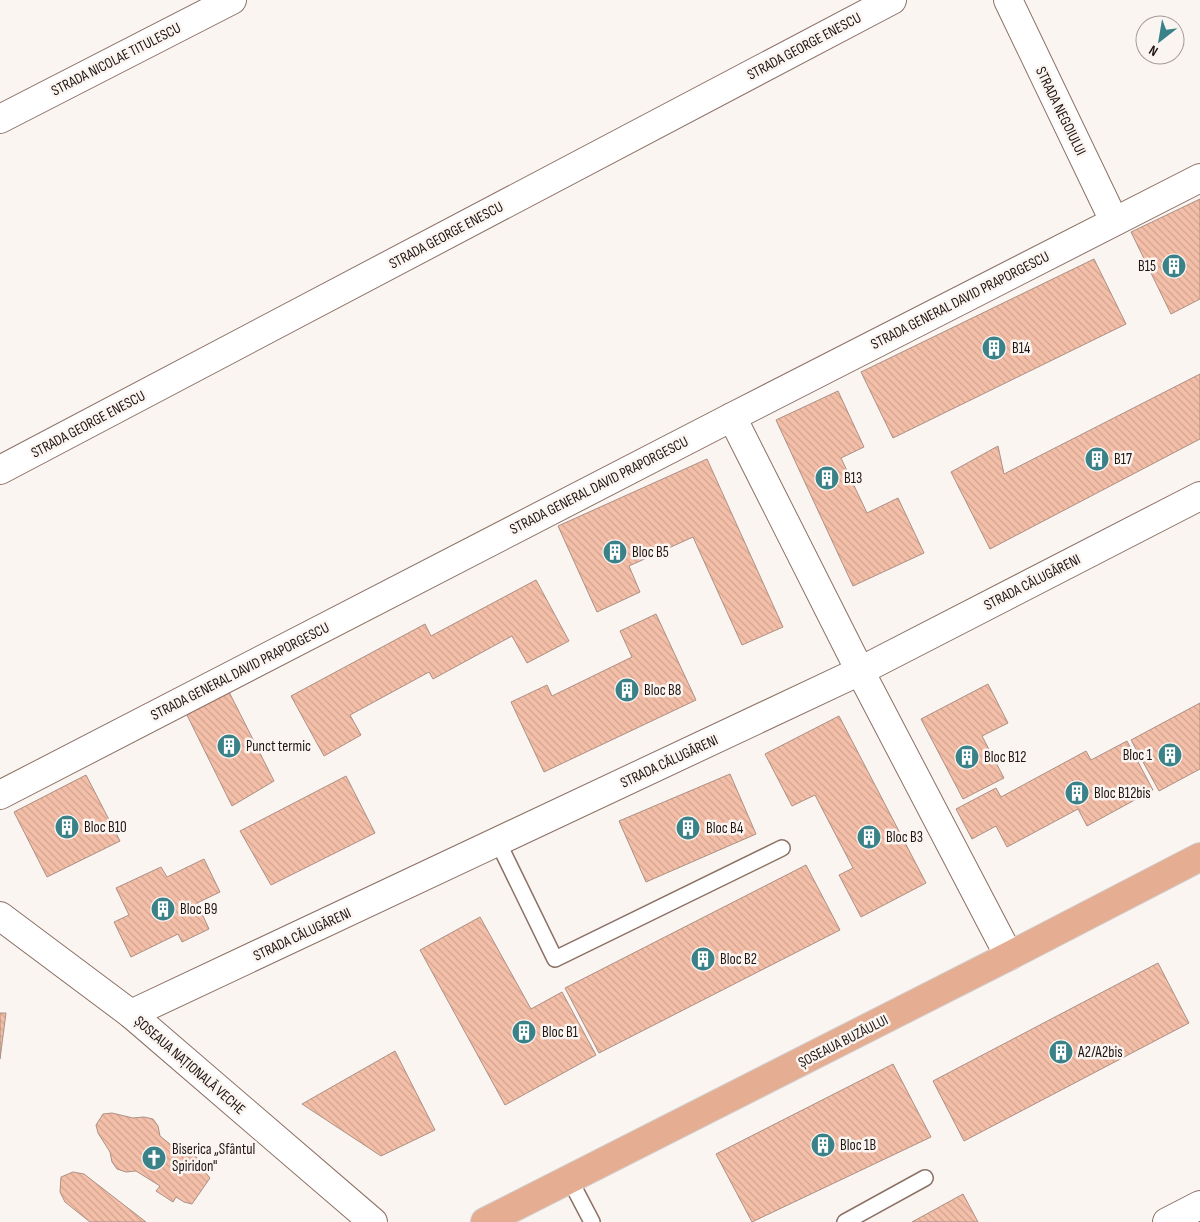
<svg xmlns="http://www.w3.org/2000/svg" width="1200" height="1222" font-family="'Sofia Sans Condensed',sans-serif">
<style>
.building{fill:url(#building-back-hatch);stroke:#ac9084}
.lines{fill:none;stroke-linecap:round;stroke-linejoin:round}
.lane-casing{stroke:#8c7165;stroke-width:18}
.street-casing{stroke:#8c7165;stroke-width:30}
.primary-casing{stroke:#d2d0cf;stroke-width:30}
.lane{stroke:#fff;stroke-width:15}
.street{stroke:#fff;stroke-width:28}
.primary{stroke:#e5ad92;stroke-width:28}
.labels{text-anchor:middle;stroke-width:5;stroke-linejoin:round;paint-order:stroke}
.street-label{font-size:15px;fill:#201511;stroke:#fbf5f2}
.poi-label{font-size:15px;fill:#201511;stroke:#fbf5f2;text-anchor:start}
</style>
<defs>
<pattern id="building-back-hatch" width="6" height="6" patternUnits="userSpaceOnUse" patternTransform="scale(1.25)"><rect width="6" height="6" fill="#f4bfa8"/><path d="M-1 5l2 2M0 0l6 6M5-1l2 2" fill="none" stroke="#d1a390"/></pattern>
</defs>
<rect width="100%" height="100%" fill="#fbf5f2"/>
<!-- building -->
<g class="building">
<path d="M 1200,199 L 1200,299 L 1171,314 L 1131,232 Z"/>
<path d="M 1094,259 L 1126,324 L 893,438 L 861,372 Z"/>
<path d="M 1200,374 L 1200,439 L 990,549 L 951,472 L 998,446 L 1004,474 Z"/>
<path d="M 838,391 L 864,447 L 841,458 L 867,513 L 898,498 L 924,553 L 853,586 L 776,420 Z"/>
<path d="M 707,459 L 783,627 L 742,645 L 693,537 L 629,566 L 640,592 L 597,612 L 558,526 Z"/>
<path d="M 536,580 L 569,641 L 527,663 L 512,636 L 433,679 L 429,672 L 350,715 L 361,735 L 324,756 L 291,696 L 425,624 L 431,636 Z"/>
<path d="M 656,614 L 696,700 L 544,772 L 511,702 L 547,685 L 552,696 L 632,657 L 620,631 Z"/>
<path d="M 988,684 L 1008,723 L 982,736 L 1004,778 L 963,799 L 921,719 Z"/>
<path d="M 226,686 L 274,781 L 232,806 L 185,711 Z"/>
<path d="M 1200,703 L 1200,769 L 1159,791 L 1131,740 Z"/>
<path d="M 839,716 L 926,883 L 861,917 L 839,875 L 853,868 L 815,795 L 792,806 L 765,754 Z"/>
<path d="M 1127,741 L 1153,790 L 1087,826 L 1078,809 L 1007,847 L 996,826 L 972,839 L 956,809 L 996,788 L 1001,797 L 1086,751 L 1091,760 Z"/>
<path d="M 730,774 L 756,834 L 646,882 L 619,821 Z"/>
<path d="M 86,775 L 120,841 L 47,877 L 14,812 Z"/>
<path d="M 346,776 L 375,833 L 271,885 L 240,831 Z"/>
<path d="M 204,859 L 220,892 L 197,903 L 209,929 L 182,942 L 178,934 L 131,957 L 114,922 L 129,915 L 116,888 L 161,867 L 167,877 Z"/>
<path d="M 806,865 L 840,930 L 599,1053 L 565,988 Z"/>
<path d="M 480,917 L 531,1009 L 562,992 L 596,1055 L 505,1105 L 420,950 Z"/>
<path d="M 1158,963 L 1189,1023 L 964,1141 L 933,1081 Z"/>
<path d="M 0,1013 L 6,1013 L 0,1059 Z"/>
<path d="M 395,1051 L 435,1130 L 381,1156 L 302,1104 Z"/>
<path d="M 893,1064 L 931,1137 L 752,1222 L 716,1154 Z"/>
<path d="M 112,1113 L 133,1118 L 144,1117 L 153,1119 L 158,1126 L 160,1136 L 182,1154 L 186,1149 L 201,1161 L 198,1165 L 205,1172 L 210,1178 L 192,1204 L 184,1202 L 176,1197 L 173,1202 L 156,1191 L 160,1186 L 136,1171 L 126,1172 L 117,1169 L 112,1162 L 110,1152 L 98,1133 L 96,1125 L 103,1114 Z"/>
<path d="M 73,1172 L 84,1174 L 146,1222 L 90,1222 L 65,1202 L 60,1192 L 61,1177 Z"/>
<path d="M 963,1194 L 978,1222 L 912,1222 Z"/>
</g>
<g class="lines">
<defs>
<g id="lane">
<path d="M 498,842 L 555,959 L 782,848"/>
<path d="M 570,1180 L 592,1222"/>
<path d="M 845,1222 L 925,1178"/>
</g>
<g id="street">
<path d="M 1008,0 L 1114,221"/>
<path d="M 0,119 L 232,0"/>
<path d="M 732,417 L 860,671 L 1009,956"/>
<path d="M 0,470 L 892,0"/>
<path d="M 0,795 L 732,417 L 1200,178"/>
<path d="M 0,916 L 131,1014 L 373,1222"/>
<path d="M 131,1014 L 860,671 L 1200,496"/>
<path d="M 1167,1222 L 1200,1205"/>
</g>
<path id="primary" d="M 485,1222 L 1009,956 L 1200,857"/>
</defs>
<!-- lane casing -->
<use href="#lane" class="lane-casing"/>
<!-- street casing -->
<use href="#street" class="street-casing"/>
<!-- primary casing -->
<use href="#primary" class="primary-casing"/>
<!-- lane -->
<use href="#lane" class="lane"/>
<!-- street -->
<use href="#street" class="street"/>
<!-- primary -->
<use href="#primary" class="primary"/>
</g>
<!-- icons -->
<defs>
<symbol id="building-disc" viewBox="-11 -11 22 22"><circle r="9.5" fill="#3a8288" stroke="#fbf5f2"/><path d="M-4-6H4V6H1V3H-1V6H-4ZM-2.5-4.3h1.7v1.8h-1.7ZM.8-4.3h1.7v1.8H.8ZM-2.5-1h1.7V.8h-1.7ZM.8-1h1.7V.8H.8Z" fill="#fff"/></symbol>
<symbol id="church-disc" viewBox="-11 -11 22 22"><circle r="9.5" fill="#3a8288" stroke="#fbf5f2"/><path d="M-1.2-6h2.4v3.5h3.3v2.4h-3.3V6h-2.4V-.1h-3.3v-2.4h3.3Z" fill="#fff"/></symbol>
</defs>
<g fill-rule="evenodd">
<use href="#building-disc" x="1160" y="252" width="28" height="28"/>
<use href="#building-disc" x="980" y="334" width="28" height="28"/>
<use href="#building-disc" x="1083" y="445" width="28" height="28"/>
<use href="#building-disc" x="813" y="464" width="28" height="28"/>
<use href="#building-disc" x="601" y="538" width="28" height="28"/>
<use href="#building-disc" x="613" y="676" width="28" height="28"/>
<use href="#building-disc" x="215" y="732" width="28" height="28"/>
<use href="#building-disc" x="1156" y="741" width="28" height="28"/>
<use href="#building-disc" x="953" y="743" width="28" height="28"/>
<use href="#building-disc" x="1063" y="779" width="28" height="28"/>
<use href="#building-disc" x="53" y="813" width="28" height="28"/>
<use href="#building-disc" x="674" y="814" width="28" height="28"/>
<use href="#building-disc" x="855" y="823" width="28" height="28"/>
<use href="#building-disc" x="149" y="895" width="28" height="28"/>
<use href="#building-disc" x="689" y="945" width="28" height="28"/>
<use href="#building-disc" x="510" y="1018" width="28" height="28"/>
<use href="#building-disc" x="1047" y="1038" width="28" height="28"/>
<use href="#building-disc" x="809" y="1131" width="28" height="28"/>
<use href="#church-disc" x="140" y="1144" width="28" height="28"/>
</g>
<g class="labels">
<!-- street labels -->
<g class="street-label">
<text transform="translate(804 46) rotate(-28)" y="5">STRADA GEORGE ENESCU</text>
<text transform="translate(116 59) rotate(-27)" y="5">STRADA NICOLAE TITULESCU</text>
<text transform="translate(1061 111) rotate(64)" y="5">STRADA NEGOIULUI</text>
<text transform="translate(446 235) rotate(-28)" y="5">STRADA GEORGE ENESCU</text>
<text transform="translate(960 300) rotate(-27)" y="5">STRADA GENERAL DAVID PRAPORGESCU</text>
<text transform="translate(88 424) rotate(-28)" y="5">STRADA GEORGE ENESCU</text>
<text transform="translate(599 485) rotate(-27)" y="5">STRADA GENERAL DAVID PRAPORGESCU</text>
<text transform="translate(1032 582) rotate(-27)" y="5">STRADA CĂLUGĂRENI</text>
<text transform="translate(240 671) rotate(-27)" y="5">STRADA GENERAL DAVID PRAPORGESCU</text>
<text transform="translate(669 761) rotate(-25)" y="5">STRADA CĂLUGĂRENI</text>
<text transform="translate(302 934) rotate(-25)" y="5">STRADA CĂLUGĂRENI</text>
<text transform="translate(843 1041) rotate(-27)" y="5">ȘOSEAUA BUZĂULUI</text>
<text transform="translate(190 1065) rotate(41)" y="5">ȘOSEAUA NAȚIONALĂ VECHE</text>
</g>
<!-- poi labels -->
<g class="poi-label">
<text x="1156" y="271" text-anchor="end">B15</text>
<text x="1012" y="353">B14</text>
<text x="1114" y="464">B17</text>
<text x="844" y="483">B13</text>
<text x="632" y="557">Bloc B5</text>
<text x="644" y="695">Bloc B8</text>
<text x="246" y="751">Punct termic</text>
<text x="1152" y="760" text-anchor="end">Bloc 1</text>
<text x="984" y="762">Bloc B12</text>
<text x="1094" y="798">Bloc B12bis</text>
<text x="84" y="832">Bloc B10</text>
<text x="706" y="833">Bloc B4</text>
<text x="886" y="842">Bloc B3</text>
<text x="180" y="914">Bloc B9</text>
<text x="720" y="964">Bloc B2</text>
<text x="542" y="1037">Bloc B1</text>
<text x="1078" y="1057">A2/A2bis</text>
<text x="840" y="1150">Bloc 1B</text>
<text x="172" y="1154">Biserica „Sfântul<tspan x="172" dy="17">Spiridon"</tspan></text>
</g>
</g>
<!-- north arrow -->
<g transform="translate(1160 40) rotate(211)"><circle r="24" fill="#fbf5f2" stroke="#a39b98"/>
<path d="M0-4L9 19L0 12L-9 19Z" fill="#3a8288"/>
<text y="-8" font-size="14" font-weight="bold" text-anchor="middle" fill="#201511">N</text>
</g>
</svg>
